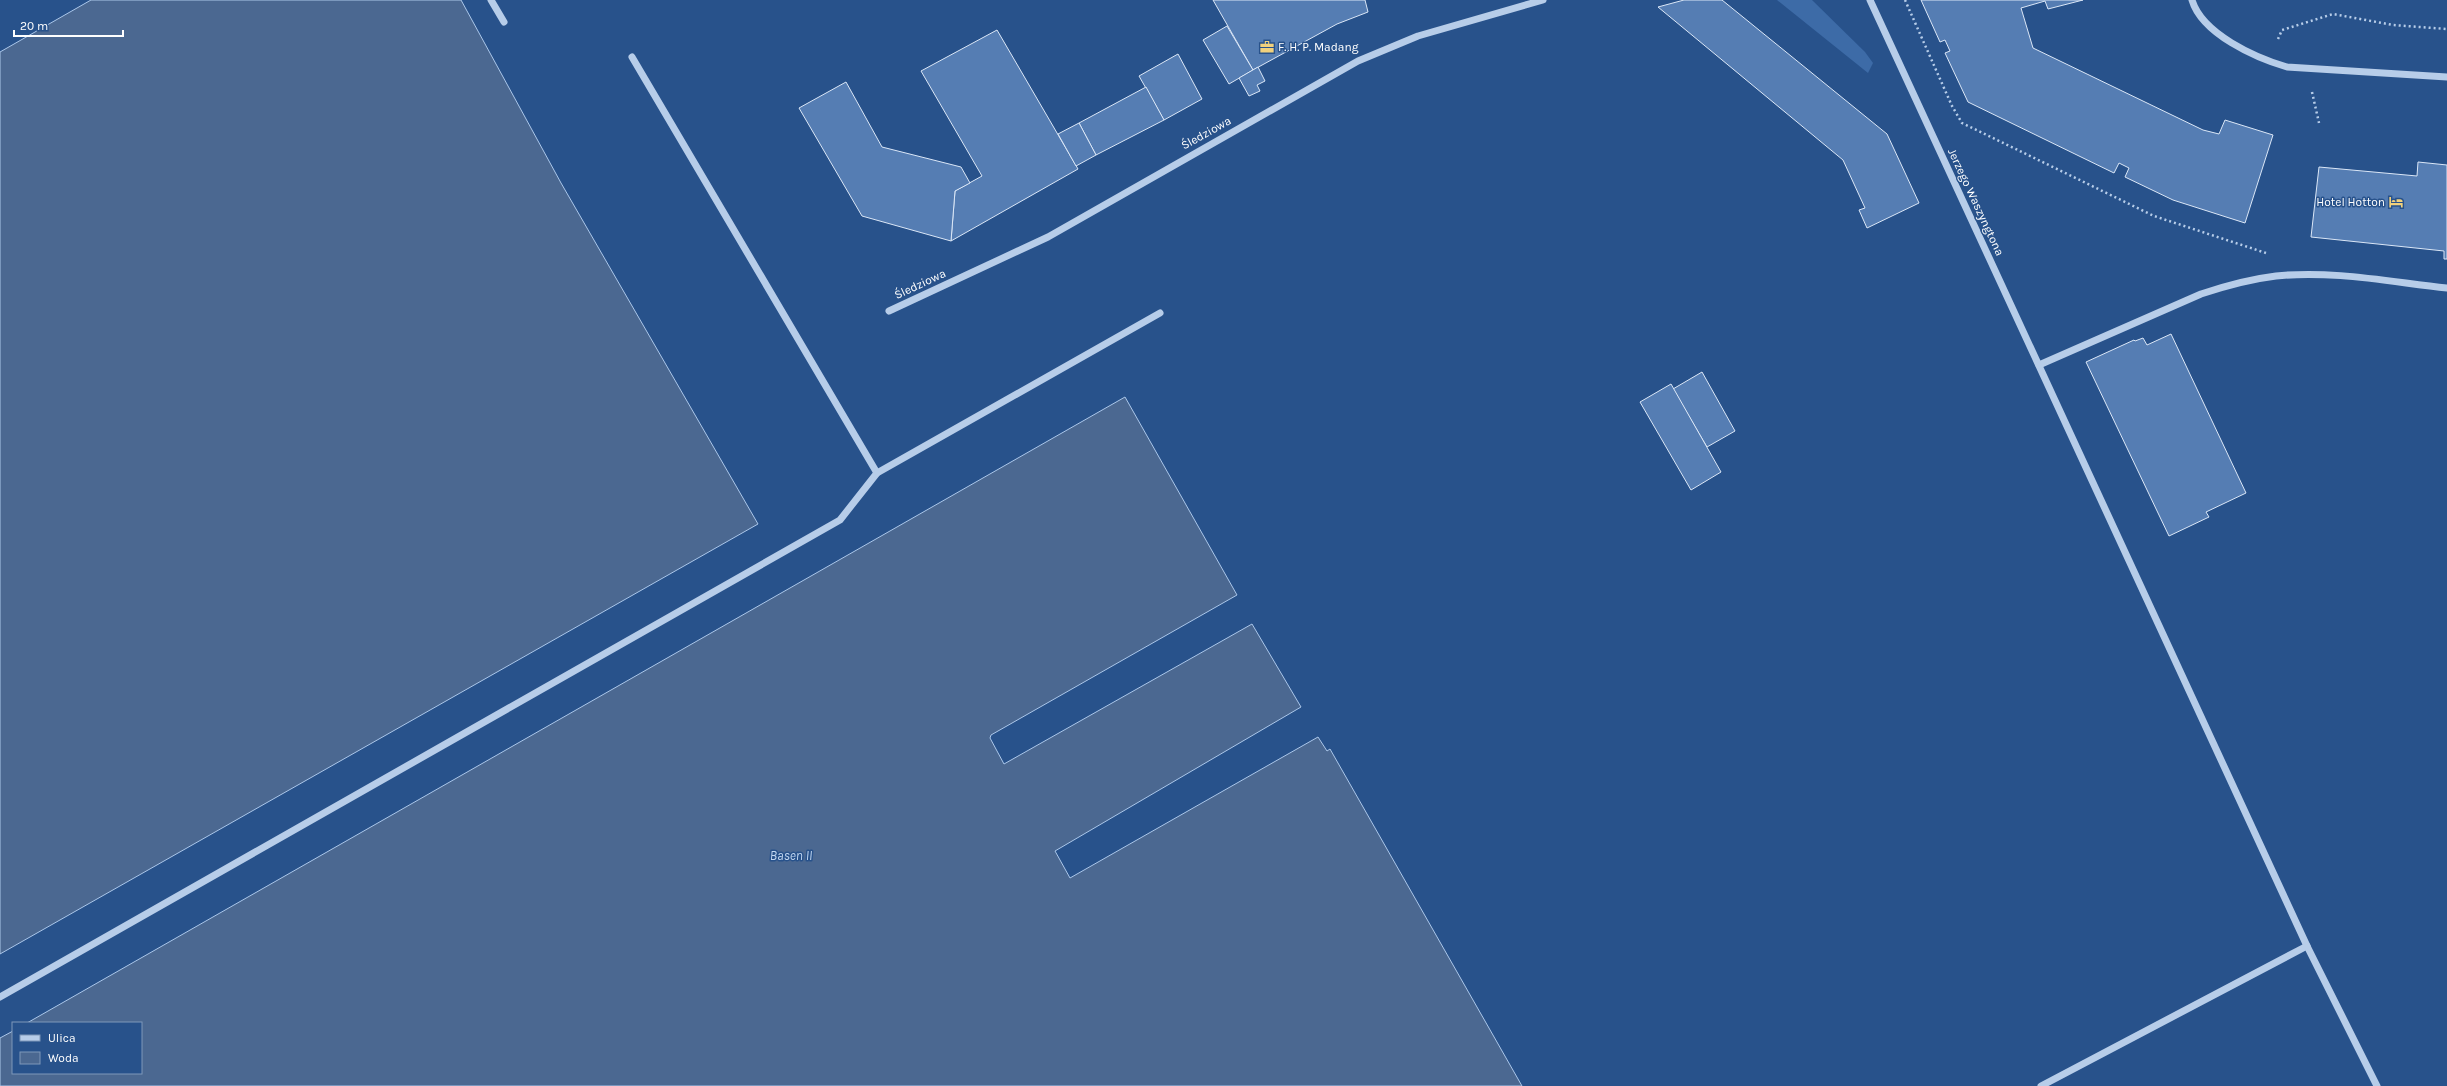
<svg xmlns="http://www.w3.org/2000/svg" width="2447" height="1086" font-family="Karla,sans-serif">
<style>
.green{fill:#3d6ba7}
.water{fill:#4b6891;stroke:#abc7ea}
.building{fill:#557db3;stroke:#dbe7f7}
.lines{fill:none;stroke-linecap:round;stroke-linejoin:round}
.path{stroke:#b7cde9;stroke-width:2.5;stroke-dasharray:2 3;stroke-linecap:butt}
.minor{stroke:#b7cde9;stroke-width:7}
.labels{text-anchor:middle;stroke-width:3;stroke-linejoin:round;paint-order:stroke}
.poi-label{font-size:12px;fill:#fff;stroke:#28528b;text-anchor:start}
.street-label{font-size:12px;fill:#fff;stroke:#28528b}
.water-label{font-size:13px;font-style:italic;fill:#c2d7f1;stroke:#28528b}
</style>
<rect width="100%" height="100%" fill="#28528b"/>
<!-- green -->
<path class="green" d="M 1777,0 L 1812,0 L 1865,52 L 1873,63 L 1868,73 Z"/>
<!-- water -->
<g class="water">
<path d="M 91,0 L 461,0 L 561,183 L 758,524 L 0,954 L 0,52 Z"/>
<path d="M 1125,397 L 1237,595 L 991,735 L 990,738 L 1004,764 L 1252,624 L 1301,707 L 1055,851 L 1070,878 L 1318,737 L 1327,751 L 1330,749 L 1522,1086 L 0,1086 L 0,1038 L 13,1031 L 13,1073 L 141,1073 L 141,1023 L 27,1023 Z"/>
</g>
<!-- building -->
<g class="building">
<path d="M 1213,0 L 1365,0 L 1368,12 L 1337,24 L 1253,70 Z"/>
<path d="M 1684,0 L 1722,0 L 1887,134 L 1919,203 L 1867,228 L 1859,210 L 1865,208 L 1843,160 L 1658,7 Z"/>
<path d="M 1921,0 L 2083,0 L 2048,9 L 2045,1 L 2021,8 L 2033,48 L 2203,130 L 2219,134 L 2225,120 L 2273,135 L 2245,223 L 2173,200 L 2125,177 L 2129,168 L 2119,163 L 2114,173 L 1968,102 L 1945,53 L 1950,51 L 1945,40 L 1940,42 Z"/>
<path d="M 1227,26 L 1253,70 L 1229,84 L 1203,40 Z"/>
<path d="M 997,30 L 1078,169 L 951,241 L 955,191 L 982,176 L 921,71 Z"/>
<path d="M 1178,54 L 1202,99 L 1164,120 L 1139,76 Z"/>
<path d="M 1258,67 L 1265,81 L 1257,85 L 1260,91 L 1249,96 L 1239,78 Z"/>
<path d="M 846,82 L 882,147 L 961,167 L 970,183 L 955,191 L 951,241 L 862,216 L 799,108 Z"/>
<path d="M 1146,87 L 1164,120 L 1096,155 L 1079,123 Z"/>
<path d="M 1079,123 L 1096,155 L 1076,166 L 1058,134 Z"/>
<path d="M 2418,162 L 2447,165 L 2447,259 L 2444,259 L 2444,251 L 2311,237 L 2319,167 L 2417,176 Z"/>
<path d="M 2171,334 L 2246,493 L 2206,512 L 2209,517 L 2169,536 L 2086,362 L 2134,340 L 2135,341 L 2143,338 L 2147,345 Z"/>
<path d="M 1702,372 L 1735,431 L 1707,447 L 1673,389 Z"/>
<path d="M 1671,384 L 1721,472 L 1691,490 L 1640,402 Z"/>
</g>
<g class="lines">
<!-- path -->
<g class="path">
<path d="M 1905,0 L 1952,106 L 1962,123 L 2154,216 L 2266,253"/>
<path d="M 2278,39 L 2282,30 L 2333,14 L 2393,25 L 2447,29"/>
<path d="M 2312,92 L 2319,123"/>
</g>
<!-- minor -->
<g class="minor">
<path d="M 491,0 L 504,22"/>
<path d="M 1870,0 L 2307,946 L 2377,1086"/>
<path d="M 2192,0 C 2202,34 2256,58 2287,67 L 2447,77"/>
<path d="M 632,57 L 877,473"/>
<path d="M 889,311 L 1048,237 L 1358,61 L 1418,36 L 1543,0"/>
<path d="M 2039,365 L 2201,294 C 2225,286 2251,279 2276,276 C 2332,270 2391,282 2447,288"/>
<path d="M 0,997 L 840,520 L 877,473 L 1160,313"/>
<path d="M 2041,1086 L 2307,946"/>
</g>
</g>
<!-- icons -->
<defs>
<symbol id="office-bare" viewBox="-9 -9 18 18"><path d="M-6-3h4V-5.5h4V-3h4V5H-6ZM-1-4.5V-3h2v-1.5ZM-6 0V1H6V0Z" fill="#f1d17d" stroke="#28528b" stroke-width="2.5" paint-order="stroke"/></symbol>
<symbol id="hotel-bare" viewBox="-9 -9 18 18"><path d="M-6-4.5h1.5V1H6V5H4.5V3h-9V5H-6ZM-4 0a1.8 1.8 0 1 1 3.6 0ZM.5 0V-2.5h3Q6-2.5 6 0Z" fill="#f1d17d" stroke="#28528b" stroke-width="2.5" paint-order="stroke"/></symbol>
</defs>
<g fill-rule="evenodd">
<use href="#office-bare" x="1257" y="37" width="20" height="20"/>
<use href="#hotel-bare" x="2386" y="192" width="20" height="20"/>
</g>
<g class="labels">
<!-- poi labels -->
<g class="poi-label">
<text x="1278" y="51">F. H. P. Madang</text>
<text x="2385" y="206" text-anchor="end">Hotel Hotton</text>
</g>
<!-- street labels -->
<g class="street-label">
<text transform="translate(1206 133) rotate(-29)" y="4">Śledziowa</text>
<text transform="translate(1976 202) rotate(65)" y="4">Jerzego Waszyngtona</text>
<text transform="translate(920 284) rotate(-25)" y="4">Śledziowa</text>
</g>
<!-- water labels -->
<g class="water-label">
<text x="791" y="860">Basen II</text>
</g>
</g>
<!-- legend -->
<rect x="12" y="1022" width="130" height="52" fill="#28528b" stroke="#7e97b9"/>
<rect x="20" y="1035" width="20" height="6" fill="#b7cde9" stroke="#7e97b9"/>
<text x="48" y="1042" font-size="12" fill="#ffffff">Ulica</text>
<rect x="20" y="1052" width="20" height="12" fill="#4b6891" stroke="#7e97b9"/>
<text x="48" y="1062" font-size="12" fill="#ffffff">Woda</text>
<!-- scale -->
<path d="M14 30v6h109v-6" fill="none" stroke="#ffffff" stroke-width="2"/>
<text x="20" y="30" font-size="12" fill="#ffffff" stroke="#28528b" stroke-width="3" paint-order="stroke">20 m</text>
</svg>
